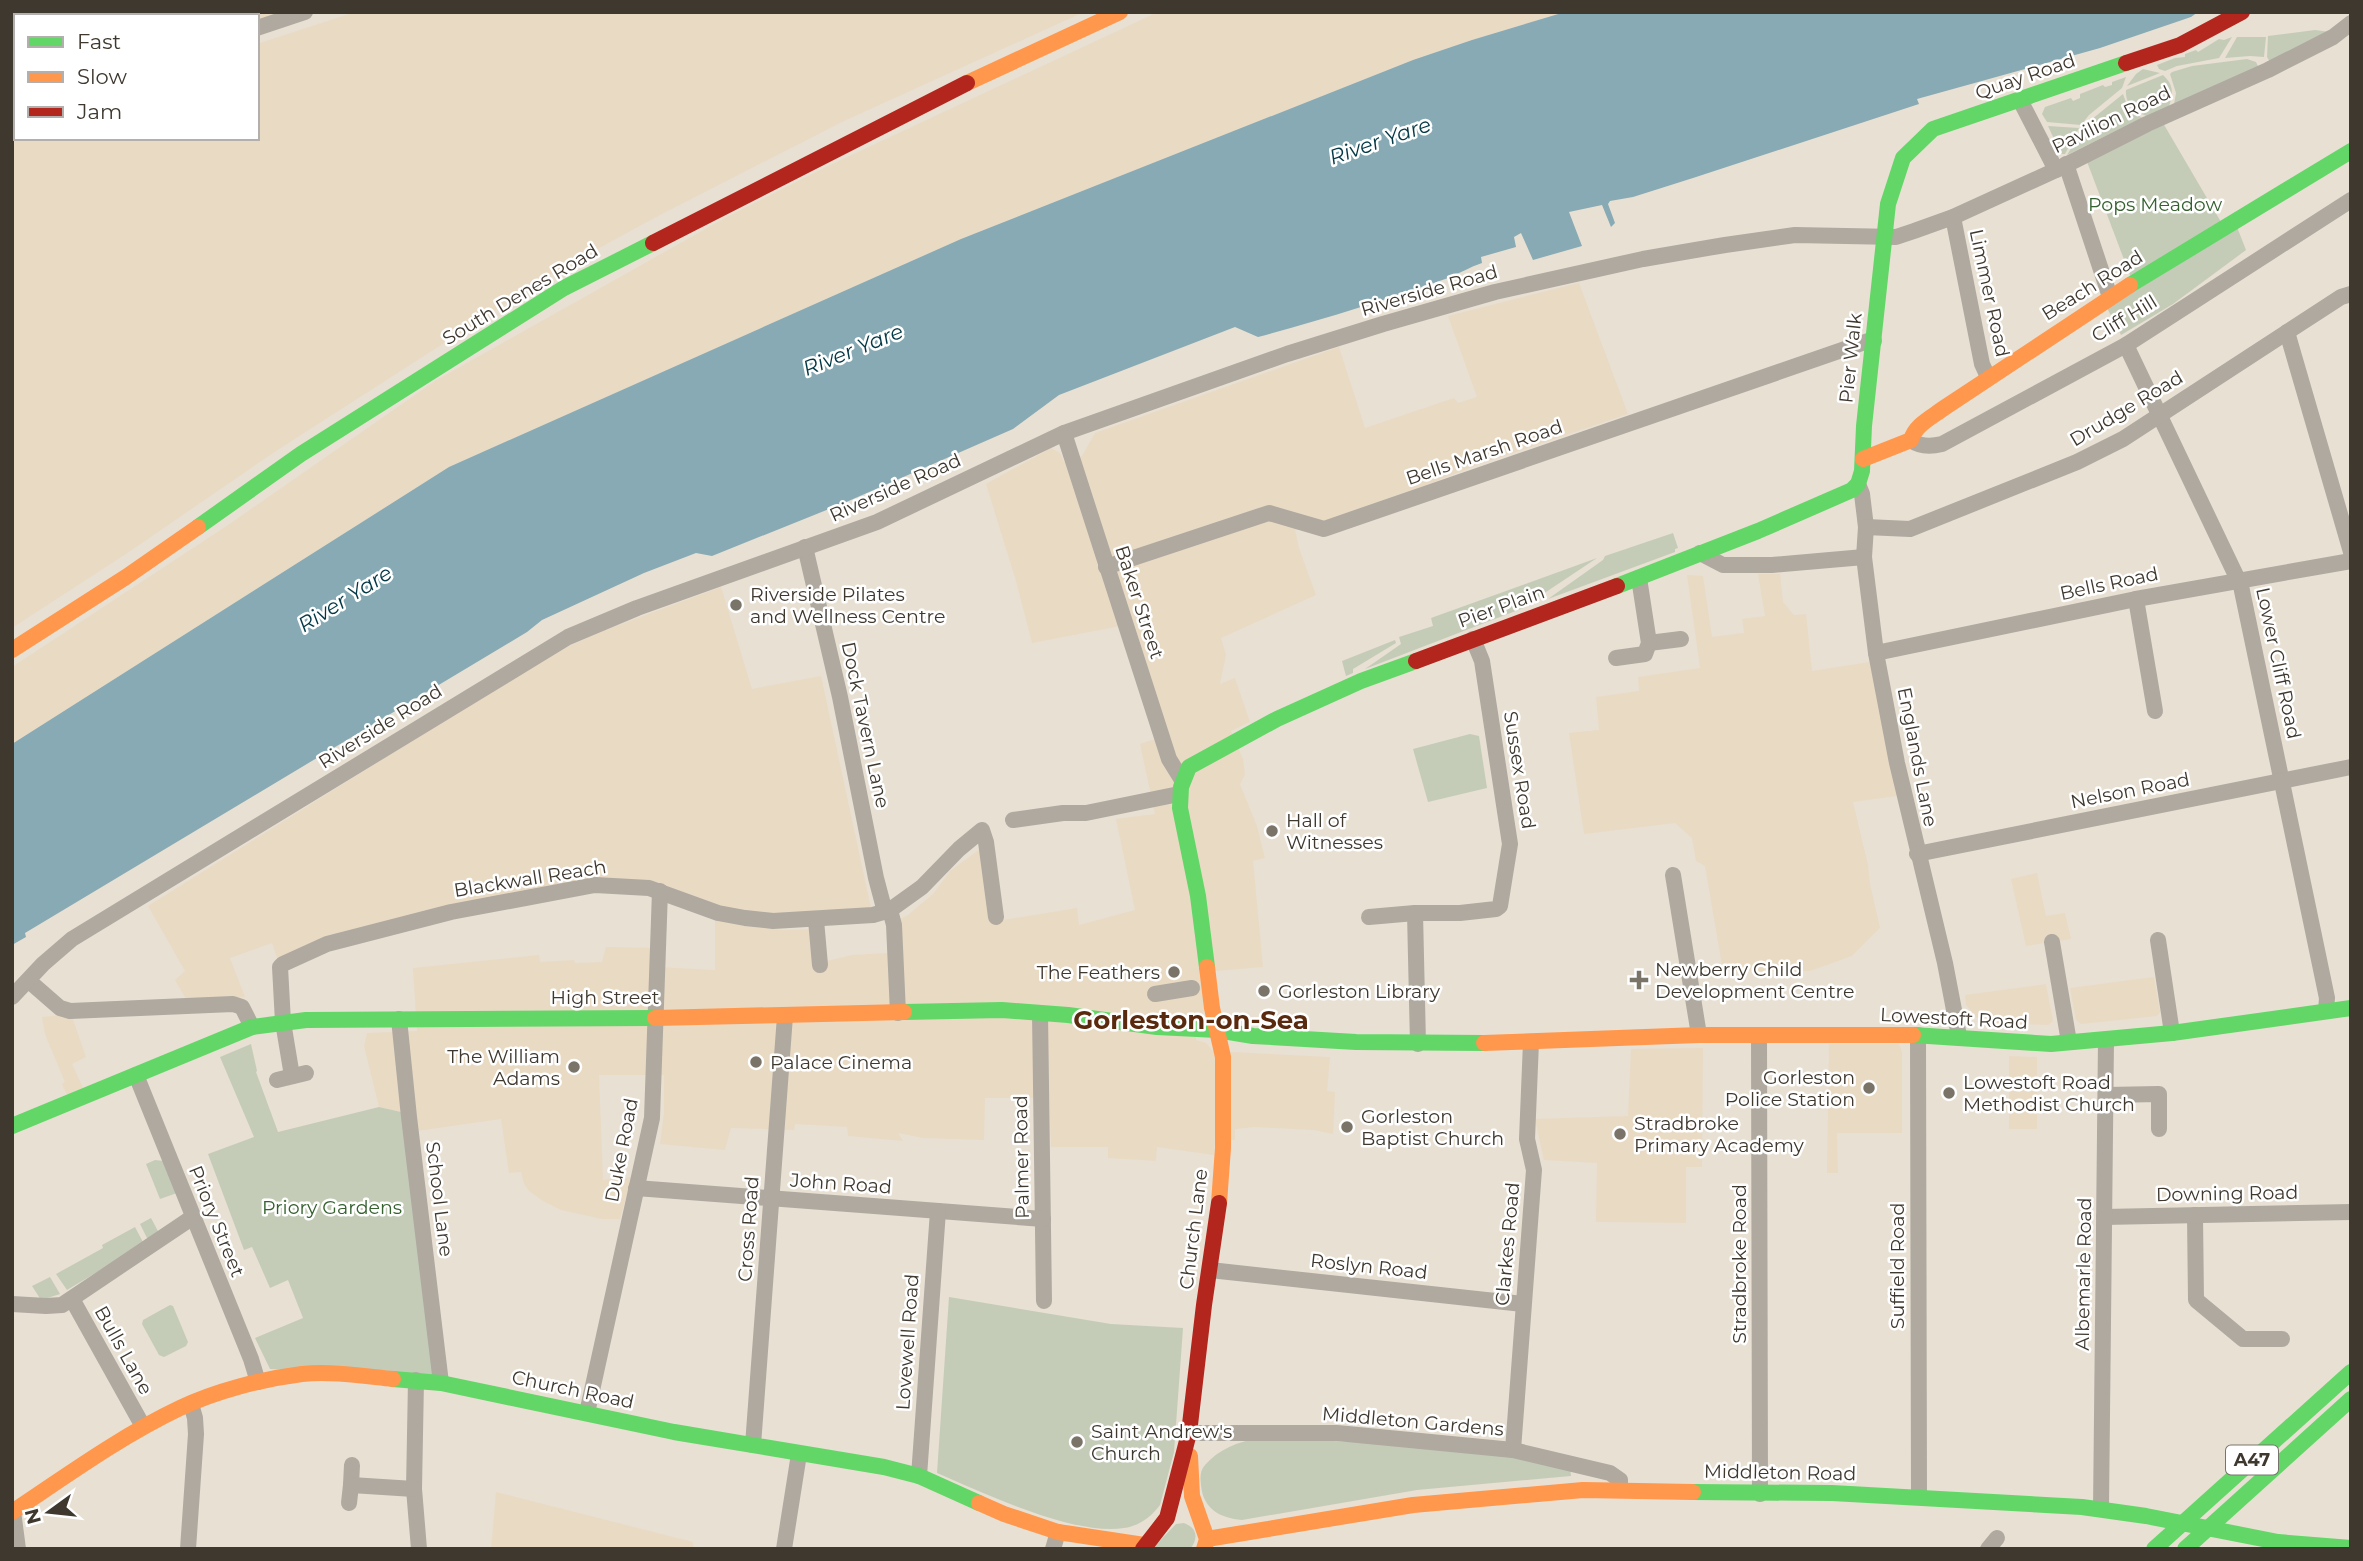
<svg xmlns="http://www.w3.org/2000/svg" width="2363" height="1561" font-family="Montserrat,sans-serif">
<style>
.built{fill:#e9dac4}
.green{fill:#c4ccb8}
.water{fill:#87aab4}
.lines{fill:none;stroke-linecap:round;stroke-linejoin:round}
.street{stroke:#afa9a0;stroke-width:16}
.fast{stroke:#63d668;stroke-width:16}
.slow{stroke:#ff974d;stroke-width:16}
.jam{stroke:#b3261e;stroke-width:16}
.poi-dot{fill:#7a7368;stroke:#fff;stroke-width:2.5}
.labels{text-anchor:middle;stroke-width:5;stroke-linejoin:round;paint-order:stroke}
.shield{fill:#fff;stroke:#78746d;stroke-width:2}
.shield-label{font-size:18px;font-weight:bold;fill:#3e382f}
.street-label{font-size:19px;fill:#3e382f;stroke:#fff}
.park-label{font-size:19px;fill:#34612e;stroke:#fff}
.poi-label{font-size:19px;fill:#3e382f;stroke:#fff;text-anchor:start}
.water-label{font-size:21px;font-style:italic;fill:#023745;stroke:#fff}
.district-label{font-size:26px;font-weight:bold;fill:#592a0e;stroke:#fff}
</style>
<rect width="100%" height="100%" fill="#e8e0d3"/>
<!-- built -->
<g class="built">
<path d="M 12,12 L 284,12 L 257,21 L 257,16 L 16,16 L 16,100 L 12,101 Z"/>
<path d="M 355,12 L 1084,12 L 842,122 L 662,214 L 553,273 L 273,453 L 126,554 L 12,628 L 12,123 L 16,122 L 16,138 L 257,138 L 257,44 Z"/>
<path d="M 1158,12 L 1565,12 L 1472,40 L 1413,60 L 961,239 L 449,467 L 12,744 L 12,667 L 228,525 L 435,381 L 725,218 L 828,166 Z"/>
<path d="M 1579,283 L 1628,414 L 1480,464 L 1345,517 L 1295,530 L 1299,548 L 1316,595 L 1221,638 L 1226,655 L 1220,684 L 1235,678 L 1250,722 L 1231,731 L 1243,759 L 1245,775 L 1240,784 L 1257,826 L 1265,858 L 1253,861 L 1263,967 L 1203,972 L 1204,1011 L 1196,1022 L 1196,1040 L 1206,1043 L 1213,1051 L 1330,1057 L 1327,1091 L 1335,1092 L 1333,1134 L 1314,1130 L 1254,1127 L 1235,1129 L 1235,1140 L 1215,1139 L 1214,1155 L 1157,1147 L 1156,1161 L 1108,1158 L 1108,1147 L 1051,1147 L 1049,1095 L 1037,1098 L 985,1098 L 984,1140 L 923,1138 L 898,1133 L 903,1141 L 848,1136 L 847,1127 L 795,1124 L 794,1130 L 731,1128 L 725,1150 L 660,1144 L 664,1113 L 664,1075 L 599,1075 L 603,1180 L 632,1177 L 620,1219 L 602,1219 L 561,1210 L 543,1201 L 529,1191 L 524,1184 L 521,1172 L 509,1173 L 501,1119 L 417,1131 L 401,1112 L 379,1107 L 364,1046 L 367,1033 L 417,1031 L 413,968 L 539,955 L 540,962 L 574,960 L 575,963 L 602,962 L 606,947 L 656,948 L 657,967 L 715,970 L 715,917 L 744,926 L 783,930 L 818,929 L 827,961 L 852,955 L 890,953 L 891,924 L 908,915 L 933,894 L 950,871 L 987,844 L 1003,920 L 1077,908 L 1079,925 L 1135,910 L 1116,819 L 1155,814 L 1140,744 L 1152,740 L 1168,739 L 1131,624 L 1032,643 L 1016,581 L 986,484 L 1051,448 L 1060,453 L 1064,462 L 1082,456 L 1095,433 L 1339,347 L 1365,428 L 1454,398 L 1458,403 L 1477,397 L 1448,316 Z"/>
<path d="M 1758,574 L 1780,574 L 1783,602 L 1794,615 L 1806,614 L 1812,671 L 1870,662 L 1897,796 L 1853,802 L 1868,865 L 1870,884 L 1880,928 L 1852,956 L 1810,971 L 1723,971 L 1705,866 L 1696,861 L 1692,838 L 1675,823 L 1584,834 L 1569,733 L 1599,730 L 1596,697 L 1639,691 L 1638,677 L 1700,668 L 1687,575 L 1703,576 L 1712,637 L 1744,633 L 1742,619 L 1765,616 Z"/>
<path d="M 721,587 L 752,689 L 821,676 L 871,908 L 812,916 L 731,911 L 657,883 L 611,878 L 510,894 L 278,961 L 272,943 L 230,958 L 245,997 L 186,999 L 175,980 L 185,971 L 148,906 L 551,654 L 603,631 Z"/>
<path d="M 2037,873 L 2046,916 L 2065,913 L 2071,939 L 2026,946 L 2011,879 Z"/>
<path d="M 2154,977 L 2160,1012 L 2157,1016 L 2081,1024 L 2076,1020 L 2070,988 Z"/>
<path d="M 2046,984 L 2053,1021 L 2048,1025 L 1987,1023 L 1976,1017 L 1966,1005 L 1965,995 Z"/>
<path d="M 71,1014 L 86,1057 L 72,1064 L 83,1088 L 67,1095 L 62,1084 L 65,1082 L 45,1034 L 42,1017 Z"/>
<path d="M 1829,1044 L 1899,1044 L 1902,1052 L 1902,1133 L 1837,1133 L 1838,1173 L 1827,1173 Z"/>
<path d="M 1703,1048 L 1702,1167 L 1686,1167 L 1686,1223 L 1596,1222 L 1597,1163 L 1544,1160 L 1535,1119 L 1628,1116 L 1631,1049 Z"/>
<path d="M 2009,1056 L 2037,1057 L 2037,1129 L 2009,1129 Z"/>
<path d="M 496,1492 L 693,1542 L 694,1549 L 491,1549 Z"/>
</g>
<!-- green -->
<g class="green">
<path d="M 2315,30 L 2330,32 L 2270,62 L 2267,57 L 2268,36 Z"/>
<path d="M 2232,37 L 2219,58 L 2177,66 L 2165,71 L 2159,69 L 2157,65 L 2175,58 L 2185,57 L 2185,54 L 2196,50 L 2198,52 L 2219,39 L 2224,40 Z"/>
<path d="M 2237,37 L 2266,37 L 2264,57 L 2250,56 L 2225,58 Z"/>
<path d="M 2247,59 L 2256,62 L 2259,68 L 2174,104 L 2176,93 L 2170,74 L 2172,72 L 2192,66 Z"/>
<path d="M 2143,69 L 2160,73 L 2127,86 L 2136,74 Z"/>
<path d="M 2163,75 C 2173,84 2174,93 2169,106 L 2149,117 C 2135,112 2125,105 2126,90 Z"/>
<path d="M 2126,77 L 2122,88 L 2089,115 L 2081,125 L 2047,122 L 2042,114 L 2045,107 L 2071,98 L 2073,101 L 2080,98 L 2080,94 L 2103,85 L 2105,87 L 2112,85 L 2112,82 Z"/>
<path d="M 2123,94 L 2128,108 L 2142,118 L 2067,155 L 2086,124 Z"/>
<path d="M 2163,123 L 2221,222 L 2131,278 L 2086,159 Z"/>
<path d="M 2048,126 L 2079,128 L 2065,154 L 2061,154 Z"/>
<path d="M 2237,227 L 2246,250 L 2173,304 L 2121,335 L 2107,308 Z"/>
<path d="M 1673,533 L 1678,548 L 1675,549 L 1675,552 L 1548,599 L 1603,560 L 1605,556 Z"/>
<path d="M 1597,558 L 1531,602 L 1531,605 L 1365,669 L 1401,644 L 1399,637 L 1433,626 L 1431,618 Z"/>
<path d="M 1395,640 L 1396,643 L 1353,669 L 1353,673 L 1346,676 L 1342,661 Z"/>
<path d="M 1470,734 L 1479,736 L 1487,788 L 1428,802 L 1413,749 Z"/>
<path d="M 251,1044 L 257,1071 L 256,1072 L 278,1132 L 379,1107 L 401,1112 L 438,1376 L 270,1369 L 255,1338 L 303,1318 L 288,1280 L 270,1288 L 252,1247 L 244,1250 L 208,1154 L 254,1137 L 220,1057 Z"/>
<path d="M 155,1160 L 164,1161 L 177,1193 L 160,1199 L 146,1164 Z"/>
<path d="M 151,1218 L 159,1233 L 148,1240 L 140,1224 Z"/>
<path d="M 135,1227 L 144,1244 L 67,1290 L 56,1274 L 103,1248 L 102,1245 Z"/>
<path d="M 50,1277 L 60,1294 L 41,1300 L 32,1286 Z"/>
<path d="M 949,1297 L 1111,1324 L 1183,1328 L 1174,1452 L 1160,1505 C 1151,1517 1139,1526 1124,1528 C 1073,1536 984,1493 937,1473 Z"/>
<path d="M 170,1305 L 173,1306 L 188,1342 L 186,1346 L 164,1357 L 159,1355 L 142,1324 L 143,1320 Z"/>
<path d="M 1258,1438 C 1362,1441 1467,1448 1570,1466 L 1571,1476 L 1417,1490 L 1242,1520 C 1220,1518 1203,1509 1201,1485 C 1200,1477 1200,1471 1205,1465 C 1219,1449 1238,1442 1258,1438 Z"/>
<path d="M 1184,1523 C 1197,1528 1199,1538 1190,1549 L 1152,1549 L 1176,1524 Z"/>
</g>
<!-- water -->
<path class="water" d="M 1565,12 L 2198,12 L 2191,17 L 2100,48 L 1917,99 L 1919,104 L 1693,178 L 1633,197 L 1610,201 L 1608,204 L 1615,223 L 1611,227 L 1602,205 L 1569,212 L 1582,246 L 1533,260 L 1521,233 L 1514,237 L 1516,247 L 1481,257 L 1482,263 C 1470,267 1460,273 1448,278 C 1385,300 1322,320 1258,337 L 1235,327 L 1059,395 L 1013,429 L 844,503 L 712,556 L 696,553 L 644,573 L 542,620 L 527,632 L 25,933 L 26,937 L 12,945 L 12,744 L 449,467 L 961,239 L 1413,60 L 1472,40 Z"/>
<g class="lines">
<!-- street -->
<g class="street">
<path d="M 257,28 L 305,12"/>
<path d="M 2020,100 L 2056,170"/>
<path d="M 12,110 L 16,109"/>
<path d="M 2066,164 L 2110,297"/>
<path d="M 1953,217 L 1982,364 L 1988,377"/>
<path d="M 2287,332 L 2351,552"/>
<path d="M 2126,345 L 2241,586 L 2327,998 L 2326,1011"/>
<path d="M 1064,433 L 1169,759 L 1182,780"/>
<path d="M 1911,440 C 1920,447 1930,447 1942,444 L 2126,345 L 2351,200"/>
<path d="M 1858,484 L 1862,494 L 1866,527 L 1864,557 L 1876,653 L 1897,763 L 1945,963 L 1959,1036"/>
<path d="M 1866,527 L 1910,529 L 2077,462 L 2123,439 L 2341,297 L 2351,294"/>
<path d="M 805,547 L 840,697 L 876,878 L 885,912"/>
<path d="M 1700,553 L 1723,565 L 1772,565 L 1864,557"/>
<path d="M 1106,567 L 1269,513 L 1324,529 L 1868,341 L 1874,341"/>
<path d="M 2136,599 L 2155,711"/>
<path d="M 1649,643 L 1681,639"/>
<path d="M 1876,653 L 2136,599 L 2351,561"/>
<path d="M 1616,658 L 1645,654 L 1649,643 L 1639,578"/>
<path d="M 1013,820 L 1063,813 L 1086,813 L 1179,794"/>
<path d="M 1917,854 L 2351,767"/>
<path d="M 1673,875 L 1699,1035"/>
<path d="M 890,910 L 894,925 L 898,1013"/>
<path d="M 1369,917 L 1415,913"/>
<path d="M 816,920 L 820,965"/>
<path d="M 2158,940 L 2172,1033"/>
<path d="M 2052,942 L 2069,1042"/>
<path d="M 29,981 L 60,1008 L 70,1011 L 233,1004 L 242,1007 L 252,1027"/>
<path d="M 1155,994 L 1192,988"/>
<path d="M 12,997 L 43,964 L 72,939 L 568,637 L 637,608 L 877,522 L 1064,433 L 1287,354 L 1383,324 L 1495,292 L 1643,259 L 1725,245 L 1795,235 L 1896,237 L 1914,231 L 1953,217 L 2056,170 L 2147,124 L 2268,70 L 2333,37 L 2351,23"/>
<path d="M 1040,1013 L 1044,1301"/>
<path d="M 399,1019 L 409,1117 L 441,1383"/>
<path d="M 1759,1035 L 1760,1494"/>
<path d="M 1918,1035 L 1919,1497"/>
<path d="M 1418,1044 L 1415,913 L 1460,913 L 1496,909 L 1500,906 L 1510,844 L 1482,661 L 1473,639"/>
<path d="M 136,1075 L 251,1359 L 258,1382"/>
<path d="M 292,1076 L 283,1022 L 280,967 L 283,964 L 327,944 L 451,912 L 595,885 L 649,888 L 718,913 L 745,918 L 773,921 L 873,915 L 890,910 L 922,887 L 959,849 L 982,830 L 986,842 L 996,917"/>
<path d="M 277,1080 L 306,1073"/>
<path d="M 2107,1095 L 2159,1094 L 2159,1129"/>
<path d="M 636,1188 L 1043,1219"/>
<path d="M 2195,1215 L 2196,1300 L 2243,1339 L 2282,1339"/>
<path d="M 2104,1217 L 2351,1212"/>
<path d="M 1210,1270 L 1523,1304"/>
<path d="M 72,1299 L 140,1421"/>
<path d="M 12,1304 L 46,1306 L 62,1305 L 193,1217"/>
<path d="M 416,1380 L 414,1489 L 419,1549"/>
<path d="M 587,1413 L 652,1118 L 660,891"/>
<path d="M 1189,1433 L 1337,1433 L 1410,1440 L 1513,1450 L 1610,1473 L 1620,1480 L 1620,1489"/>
<path d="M 753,1445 L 785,1016"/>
<path d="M 1513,1450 L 1534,1170 L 1527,1139 L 1531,1042"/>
<path d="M 919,1476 L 938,1211"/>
<path d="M 351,1485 L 352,1465"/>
<path d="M 349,1503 L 351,1485 L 414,1489"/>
<path d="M 2101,1509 L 2106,1040"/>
<path d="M 13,1511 L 18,1549"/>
<path d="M 188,1549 L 196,1434 L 195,1418 L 191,1404"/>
<path d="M 784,1549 L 799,1454"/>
<path d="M 1053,1549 L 1058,1532"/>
<path d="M 1988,1549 L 1997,1538"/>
</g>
<!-- fast -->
<g class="fast">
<path d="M 2130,285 L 2351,151"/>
<path d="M 198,527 L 301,454 L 564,288 L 653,243"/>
<path d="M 1617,586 L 1758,531 L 1852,490 L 1858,484 L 1862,471 L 1864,426 L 1888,204 L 1903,158 L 1933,129 L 2126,63"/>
<path d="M 1207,967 L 1198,896 L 1180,808 L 1181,787 L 1189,767 L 1277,719 L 1361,681 L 1416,661"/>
<path d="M 904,1012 L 1002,1010 L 1068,1015 L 1157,1027 L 1217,1030 L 1253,1036 L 1356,1042 L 1484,1043"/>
<path d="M 1913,1035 L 2051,1044 L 2172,1033 L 2351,1008"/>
<path d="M 12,1126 L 252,1027 L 306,1020 L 655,1018"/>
<path d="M 393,1379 L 441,1383 L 674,1432 L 884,1467 L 919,1476 L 979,1503"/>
<path d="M 1693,1492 L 1832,1493 L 2082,1507 L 2146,1516 L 2278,1542 L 2351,1548"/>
<path d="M 2154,1549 L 2351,1372"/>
<path d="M 2185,1549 L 2351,1399"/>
</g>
<!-- slow -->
<g class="slow">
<path d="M 967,83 L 1120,12"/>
<path d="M 1863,459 L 1911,440 C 1915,425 1932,417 1944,408 L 2130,285"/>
<path d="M 12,650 L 126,577 L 198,527"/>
<path d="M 1207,967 L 1212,1008 L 1223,1057 L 1223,1148 L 1219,1203"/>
<path d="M 655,1018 L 904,1012"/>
<path d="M 1484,1043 L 1699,1035 L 1913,1035"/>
<path d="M 1190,1456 L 1192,1496 L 1207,1539 L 1204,1549"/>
<path d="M 979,1503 L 1004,1514 L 1058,1532 L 1144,1545"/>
<path d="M 12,1512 C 66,1476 121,1436 180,1408 C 216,1391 262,1379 302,1374 C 332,1371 363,1376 393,1379"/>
<path d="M 1207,1539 L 1413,1505 L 1583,1490 L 1693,1492"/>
</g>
<!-- jam -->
<g class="jam">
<path d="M 2126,63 L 2180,45 L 2242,12"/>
<path d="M 653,243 L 967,83"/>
<path d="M 1416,661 L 1617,586"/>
<path d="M 1143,1549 L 1167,1518 L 1189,1433 L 1204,1305 L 1219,1203"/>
</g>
</g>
<!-- markers -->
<g class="poi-dot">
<circle cx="736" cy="605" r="7"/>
<circle cx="1272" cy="831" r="7"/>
<circle cx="1174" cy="972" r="7"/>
<path d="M1635.5 969.5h7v7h7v7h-7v7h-7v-7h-7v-7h7z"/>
<circle cx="1264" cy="991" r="7"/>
<circle cx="756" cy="1062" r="7"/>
<circle cx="574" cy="1067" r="7"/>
<circle cx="1869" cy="1088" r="7"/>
<circle cx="1949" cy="1093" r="7"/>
<circle cx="1347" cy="1127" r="7"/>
<circle cx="1620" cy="1134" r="7"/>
<circle cx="1077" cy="1442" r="7"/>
</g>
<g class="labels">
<!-- shield labels -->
<rect class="shield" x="2226" y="1445.5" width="52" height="29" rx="5"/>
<g class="shield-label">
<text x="2252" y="1466">A47</text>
</g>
<!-- street labels -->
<g class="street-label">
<text transform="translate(2025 76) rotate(-19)" y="7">Quay Road</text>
<text transform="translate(2111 119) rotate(-26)" y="7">Pavilion Road</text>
<text transform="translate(2092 285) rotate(-32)" y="7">Beach Road</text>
<text transform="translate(1429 290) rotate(-16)" y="7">Riverside Road</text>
<text transform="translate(1990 293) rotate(78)" y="7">Limmer Road</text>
<text transform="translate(520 294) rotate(-31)" y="7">South Denes Road</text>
<text transform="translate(2124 318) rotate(-31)" y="7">Cliff Hill</text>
<text transform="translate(1850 358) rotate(-84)" y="7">Pier Walk</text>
<text transform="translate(2126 408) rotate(-31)" y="7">Drudge Road</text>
<text transform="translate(1484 452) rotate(-19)" y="7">Bells Marsh Road</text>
<text transform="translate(895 487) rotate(-24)" y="7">Riverside Road</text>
<text transform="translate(2109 583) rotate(-12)" y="7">Bells Road</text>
<text transform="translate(1140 602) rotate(72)" y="7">Baker Street</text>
<text transform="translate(1501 606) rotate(-20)" y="7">Pier Plain</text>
<text transform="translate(2279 663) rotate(78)" y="7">Lower Cliff Road</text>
<text transform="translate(866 725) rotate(78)" y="7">Dock Tavern Lane</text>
<text transform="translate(380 726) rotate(-32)" y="7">Riverside Road</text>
<text transform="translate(1918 757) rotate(79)" y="7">Englands Lane</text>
<text transform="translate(1520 770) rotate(81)" y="7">Sussex Road</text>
<text transform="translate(2130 790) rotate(-11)" y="7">Nelson Road</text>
<text transform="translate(530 878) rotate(-9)" y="7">Blackwall Reach</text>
<text x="605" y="1004">High Street</text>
<text transform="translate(1954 1018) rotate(3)" y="7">Lowestoft Road</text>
<text transform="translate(621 1150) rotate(-79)" y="7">Duke Road</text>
<text transform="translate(1021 1157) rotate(-91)" y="7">Palmer Road</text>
<text transform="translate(841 1183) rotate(4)" y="7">John Road</text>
<text transform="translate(2227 1193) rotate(-1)" y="7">Downing Road</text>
<text transform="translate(440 1199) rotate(83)" y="7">School Lane</text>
<text transform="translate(217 1221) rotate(68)" y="7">Priory Street</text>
<text transform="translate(748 1229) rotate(-86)" y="7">Cross Road</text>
<text transform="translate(1193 1229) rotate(-83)" y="7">Church Lane</text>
<text transform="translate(1507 1244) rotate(-85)" y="7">Clarkes Road</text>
<text transform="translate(1739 1264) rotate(-90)" y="7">Stradbroke Road</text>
<text transform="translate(1369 1266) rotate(6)" y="7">Roslyn Road</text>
<text transform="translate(1897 1266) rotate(-90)" y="7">Suffield Road</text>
<text transform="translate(2083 1274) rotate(-89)" y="7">Albemarle Road</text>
<text transform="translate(907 1342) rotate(-86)" y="7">Lovewell Road</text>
<text transform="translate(124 1350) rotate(61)" y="7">Bulls Lane</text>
<text transform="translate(573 1389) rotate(12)" y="7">Church Road</text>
<text transform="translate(1413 1421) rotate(5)" y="7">Middleton Gardens</text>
<text transform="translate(1780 1472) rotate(1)" y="7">Middleton Road</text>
</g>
<!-- park labels -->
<g class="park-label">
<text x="2155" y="211">Pops Meadow</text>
<text x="332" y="1214">Priory Gardens</text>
</g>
<!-- poi labels -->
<g class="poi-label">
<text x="750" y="601">Riverside Pilates<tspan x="750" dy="22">and Wellness Centre</tspan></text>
<text x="1286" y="827">Hall of<tspan x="1286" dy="22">Witnesses</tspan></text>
<text x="1655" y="976">Newberry Child<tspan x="1655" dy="22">Development Centre</tspan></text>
<text x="1160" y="979" text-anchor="end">The Feathers</text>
<text x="1278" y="998">Gorleston Library</text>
<text x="560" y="1063" text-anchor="end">The William<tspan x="560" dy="22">Adams</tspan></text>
<text x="770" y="1069">Palace Cinema</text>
<text x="1855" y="1084" text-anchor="end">Gorleston<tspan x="1855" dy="22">Police Station</tspan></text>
<text x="1963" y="1089">Lowestoft Road<tspan x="1963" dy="22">Methodist Church</tspan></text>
<text x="1361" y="1123">Gorleston<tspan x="1361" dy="22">Baptist Church</tspan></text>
<text x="1634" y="1130">Stradbroke<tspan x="1634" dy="22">Primary Academy</tspan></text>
<text x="1091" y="1438">Saint Andrew's<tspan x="1091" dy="22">Church</tspan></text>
</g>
<!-- water labels -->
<g class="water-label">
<text transform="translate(1380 141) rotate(-19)" y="7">River Yare</text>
<text transform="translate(853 350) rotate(-22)" y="7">River Yare</text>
<text transform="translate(345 599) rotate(-32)" y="7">River Yare</text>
</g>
<!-- district labels -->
<g class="district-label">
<text x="1191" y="1029">Gorleston-on-Sea</text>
</g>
</g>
<!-- border -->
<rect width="2363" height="1561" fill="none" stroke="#3e382f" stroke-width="28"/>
<!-- legend -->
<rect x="14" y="14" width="245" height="126" fill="#ffffff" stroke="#b2afac" stroke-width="2"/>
<rect x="28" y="37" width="35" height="10" fill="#63d668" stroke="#b2afac" stroke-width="2"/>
<text x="77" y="49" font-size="21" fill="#3e382f">Fast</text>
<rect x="28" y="72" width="35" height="10" fill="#ff974d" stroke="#b2afac" stroke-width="2"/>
<text x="77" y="84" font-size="21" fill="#3e382f">Slow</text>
<rect x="28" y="107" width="35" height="10" fill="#b3261e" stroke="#b2afac" stroke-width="2"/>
<text x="77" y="119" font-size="21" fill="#3e382f">Jam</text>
<!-- north arrow -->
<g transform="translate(49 1512) rotate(255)" stroke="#ffffff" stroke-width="5" paint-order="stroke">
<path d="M0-5L12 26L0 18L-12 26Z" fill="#3e382f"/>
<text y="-10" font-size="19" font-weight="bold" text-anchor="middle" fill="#3e382f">N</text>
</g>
</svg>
